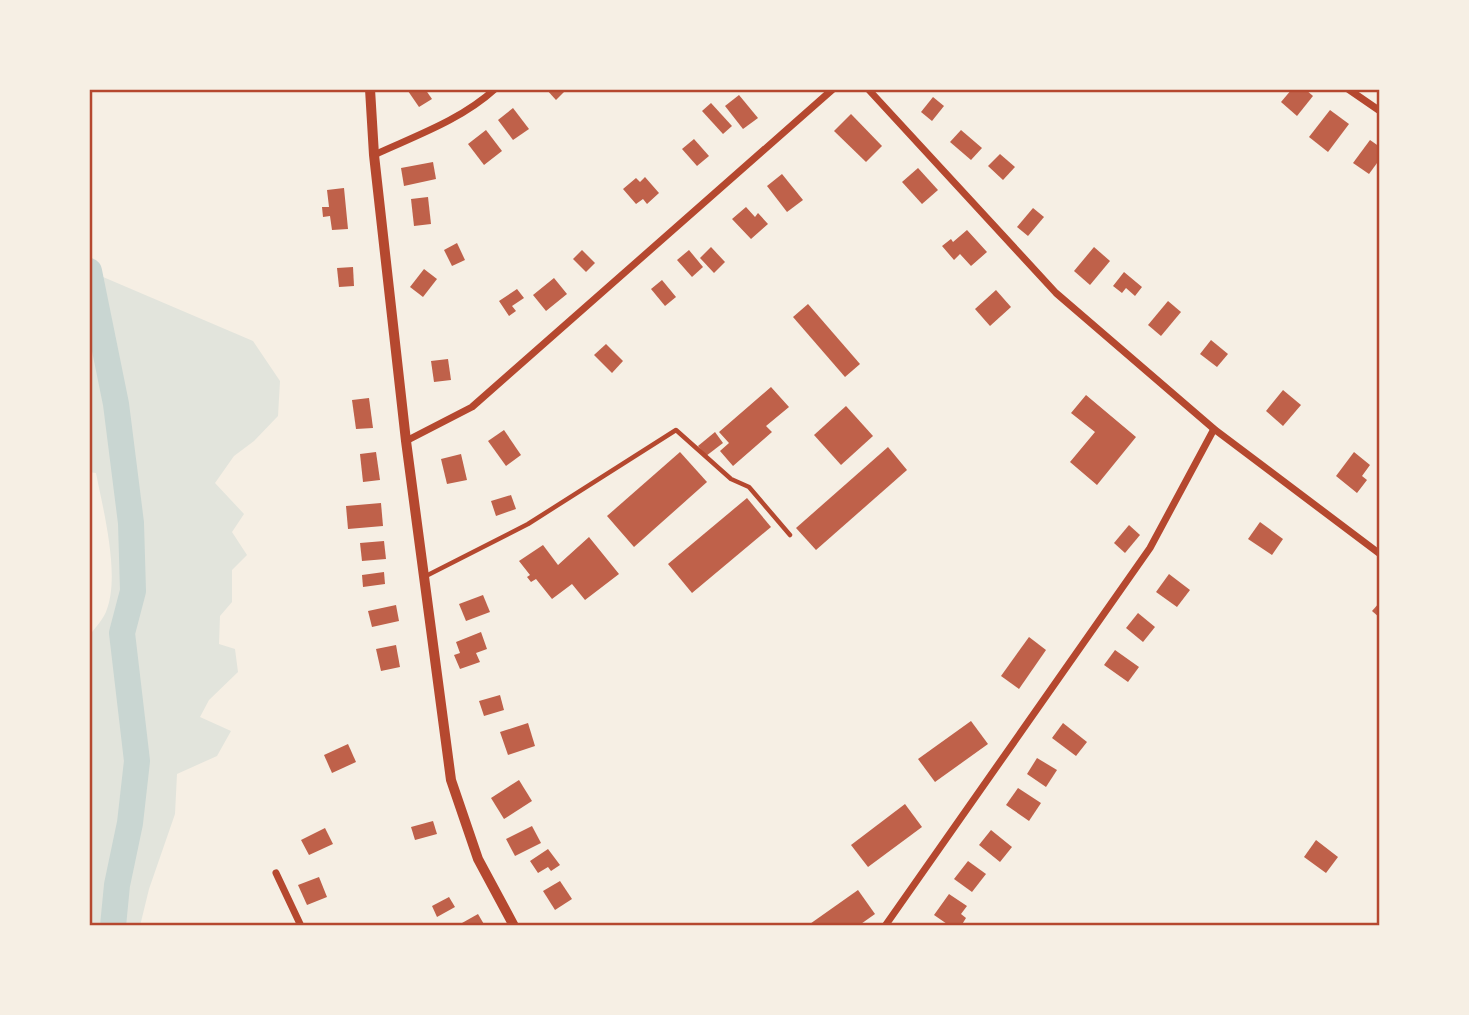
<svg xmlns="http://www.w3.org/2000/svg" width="1469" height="1015" font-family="'Fira Sans',sans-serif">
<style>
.green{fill:#e2e4dc}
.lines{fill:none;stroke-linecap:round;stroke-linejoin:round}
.river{stroke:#c9d6d2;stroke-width:26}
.building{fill:#bf614a}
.service{stroke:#b5482f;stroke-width:4.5}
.minor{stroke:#b5482f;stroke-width:7}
.tertiary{stroke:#b5482f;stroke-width:10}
.neatline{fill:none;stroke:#b5482f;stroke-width:2.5}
</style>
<rect width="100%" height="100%" fill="#f6efe4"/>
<!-- green -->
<path class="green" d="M 89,271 L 253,341 L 280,381 L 278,416 L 254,441 L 234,456 L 215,483 L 244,514 L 232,532 L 247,555 L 232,570 L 232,602 L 220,616 L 219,644 L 235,649 L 238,672 L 209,700 L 200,717 L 231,731 L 217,756 L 177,774 L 175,814 L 149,889 L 140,926 L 89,926 L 89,636 C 95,628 104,619 107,609 C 120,574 103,509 96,473 L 89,472 Z"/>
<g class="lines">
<!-- river -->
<path class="river" d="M 89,271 L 116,404 L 131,523 L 133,591 L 122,633 L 137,761 L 130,823 L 117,885 L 113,926"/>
</g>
<!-- building -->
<g class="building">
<path d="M 411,89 L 425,89 L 432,99 L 419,107 L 408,91 Z"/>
<path d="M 546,89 L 567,89 L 556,100 Z"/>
<path d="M 1292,89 L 1305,89 L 1313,96 L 1297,116 L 1281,102 Z"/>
<path d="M 739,95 L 758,118 L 743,129 L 725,106 Z"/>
<path d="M 933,97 L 944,106 L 932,121 L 921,112 Z"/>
<path d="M 711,103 L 732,126 L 723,134 L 702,111 Z"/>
<path d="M 513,108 L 529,129 L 513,140 L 498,120 Z"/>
<path d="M 1330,110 L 1349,124 L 1328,152 L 1309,137 Z"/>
<path d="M 851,114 L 882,146 L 866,162 L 834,131 Z"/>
<path d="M 486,130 L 502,151 L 484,165 L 468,144 Z"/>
<path d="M 961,130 L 982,148 L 971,160 L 950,142 Z"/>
<path d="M 694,139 L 709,156 L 697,166 L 682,149 Z"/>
<path d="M 1370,140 L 1380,147 L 1380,159 L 1369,174 L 1353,163 Z"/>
<path d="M 1000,154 L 1015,167 L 1003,180 L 988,166 Z"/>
<path d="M 433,162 L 436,179 L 404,186 L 401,168 Z"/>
<path d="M 918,168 L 938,190 L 922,204 L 902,182 Z"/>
<path d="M 782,174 L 803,200 L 787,212 L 767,186 Z"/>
<path d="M 645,177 L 659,193 L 647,204 L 643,199 L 636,204 L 623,189 L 636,178 L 640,182 Z"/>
<path d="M 344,188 L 348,229 L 332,230 L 330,216 L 323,217 L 322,207 L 329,207 L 327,190 Z"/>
<path d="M 428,197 L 431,224 L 414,226 L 411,199 Z"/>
<path d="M 746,207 L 755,217 L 758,213 L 768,224 L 751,239 L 732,219 Z"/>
<path d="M 1033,208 L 1044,217 L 1028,236 L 1017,227 Z"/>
<path d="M 967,230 L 987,252 L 971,266 L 960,254 L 954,260 L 942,246 L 951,239 L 953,242 Z"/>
<path d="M 457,243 L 465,260 L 452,266 L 444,250 Z"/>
<path d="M 711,247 L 725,262 L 714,273 L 700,258 Z"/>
<path d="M 1094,247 L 1110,261 L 1090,285 L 1074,271 Z"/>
<path d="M 582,250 L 595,263 L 586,272 L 573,259 Z"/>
<path d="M 689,250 L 703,267 L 692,277 L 677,260 Z"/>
<path d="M 353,267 L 354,286 L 339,287 L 337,268 Z"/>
<path d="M 424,269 L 437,279 L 423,297 L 410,287 Z"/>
<path d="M 1124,272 L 1142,287 L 1135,296 L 1126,288 L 1122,293 L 1113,286 Z"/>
<path d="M 554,278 L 567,294 L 546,311 L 533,295 Z"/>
<path d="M 662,280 L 676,297 L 665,306 L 651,289 Z"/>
<path d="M 517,289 L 524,298 L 512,306 L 516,311 L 509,316 L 499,301 Z"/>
<path d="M 996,290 L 1011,307 L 990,326 L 975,309 Z"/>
<path d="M 1168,301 L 1181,312 L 1161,336 L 1148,325 Z"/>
<path d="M 808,304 L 860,364 L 845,377 L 793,317 Z"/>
<path d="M 1211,340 L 1228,354 L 1217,367 L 1200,354 Z"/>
<path d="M 606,344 L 623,361 L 612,373 L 594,355 Z"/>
<path d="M 448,359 L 451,380 L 434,382 L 431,361 Z"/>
<path d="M 771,387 L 789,407 L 766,426 L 772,432 L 733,466 L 720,451 L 729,443 L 719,432 Z"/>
<path d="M 1283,390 L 1301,405 L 1283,426 L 1266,411 Z"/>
<path d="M 1086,395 L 1136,437 L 1097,485 L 1070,462 L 1095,432 L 1071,413 Z"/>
<path d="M 369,398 L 373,428 L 356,429 L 352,400 Z"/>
<path d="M 846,406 L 873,436 L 841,465 L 814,435 Z"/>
<path d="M 504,430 L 521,455 L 506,466 L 488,441 Z"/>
<path d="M 715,432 L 723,443 L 706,456 L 698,446 Z"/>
<path d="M 888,447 L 907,470 L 816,550 L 796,528 Z"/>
<path d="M 376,452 L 380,480 L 363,482 L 360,454 Z"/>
<path d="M 680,452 L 707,482 L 634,547 L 607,516 Z"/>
<path d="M 1354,452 L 1370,465 L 1362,476 L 1367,480 L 1357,493 L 1336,476 Z"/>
<path d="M 461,454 L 467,480 L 447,484 L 441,459 Z"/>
<path d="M 511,495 L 516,509 L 496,516 L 491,501 Z"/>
<path d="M 747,498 L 771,527 L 692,593 L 668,564 Z"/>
<path d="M 381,503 L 383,526 L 348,529 L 346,506 Z"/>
<path d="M 1260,522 L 1283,539 L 1272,555 L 1248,539 Z"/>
<path d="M 1129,525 L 1140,535 L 1125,553 L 1114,543 Z"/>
<path d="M 589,537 L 619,574 L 585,600 L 572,584 L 552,599 L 536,579 L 531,582 L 527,577 L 530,575 L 519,561 L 543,545 L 558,565 Z"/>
<path d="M 384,541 L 386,559 L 362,561 L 360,543 Z"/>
<path d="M 384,572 L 385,584 L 363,587 L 362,575 Z"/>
<path d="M 1169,574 L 1190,590 L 1177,607 L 1156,592 Z"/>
<path d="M 483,595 L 490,612 L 466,621 L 459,604 Z"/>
<path d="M 1380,602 L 1380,618 L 1372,611 Z"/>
<path d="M 396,605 L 399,621 L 372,627 L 368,611 Z"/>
<path d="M 1138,613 L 1155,627 L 1143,642 L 1126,628 Z"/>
<path d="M 481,632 L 487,649 L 476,653 L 480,662 L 460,669 L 454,655 L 460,653 L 456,642 Z"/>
<path d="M 1029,637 L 1046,650 L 1019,689 L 1001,676 Z"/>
<path d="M 396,645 L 400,667 L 381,671 L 376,649 Z"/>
<path d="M 1115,650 L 1139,667 L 1128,682 L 1104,665 Z"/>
<path d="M 500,695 L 504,710 L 484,716 L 479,701 Z"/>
<path d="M 971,721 L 988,744 L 935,782 L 918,759 Z"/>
<path d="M 528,723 L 535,746 L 508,755 L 500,732 Z"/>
<path d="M 1063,723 L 1087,742 L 1076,756 L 1052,738 Z"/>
<path d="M 348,744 L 356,762 L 332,773 L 324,755 Z"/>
<path d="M 1037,758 L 1057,770 L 1046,787 L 1027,774 Z"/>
<path d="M 519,780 L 532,801 L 504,819 L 491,798 Z"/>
<path d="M 1018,788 L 1041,803 L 1029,821 L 1006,805 Z"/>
<path d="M 905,804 L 922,827 L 868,867 L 851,845 Z"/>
<path d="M 433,821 L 437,834 L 415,840 L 411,827 Z"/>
<path d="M 532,826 L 541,843 L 515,856 L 506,839 Z"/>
<path d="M 325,828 L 333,844 L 309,855 L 301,840 Z"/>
<path d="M 991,830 L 1012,847 L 1000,862 L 979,845 Z"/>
<path d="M 1316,840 L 1338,857 L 1326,873 L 1304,857 Z"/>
<path d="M 548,849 L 560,865 L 551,871 L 548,867 L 538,873 L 530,861 Z"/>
<path d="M 968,861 L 986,874 L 972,892 L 954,879 Z"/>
<path d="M 319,877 L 327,897 L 307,905 L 298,885 Z"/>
<path d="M 560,881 L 572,899 L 555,910 L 543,891 Z"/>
<path d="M 858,890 L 875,914 L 858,926 L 807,926 Z"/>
<path d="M 949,894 L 967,906 L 961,914 L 966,918 L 961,926 L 950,926 L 934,915 Z"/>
<path d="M 449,897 L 455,907 L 437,917 L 432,906 Z"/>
<path d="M 478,914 L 485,926 L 463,926 L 462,923 Z"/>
</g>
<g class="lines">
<!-- service -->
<path class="service" d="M 424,577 L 528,524 L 676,430 L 731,479 L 749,487 L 790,535"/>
<!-- minor -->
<g class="minor">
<path d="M 868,89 L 1056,293 L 1214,429 L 1380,554"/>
<path d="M 1348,89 L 1380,111"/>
<path d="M 374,155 C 415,136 461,120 495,89"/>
<path d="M 406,441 L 472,407 L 833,89"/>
<path d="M 276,873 L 301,926"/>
<path d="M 885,926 L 1150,548 L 1214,429"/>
</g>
<!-- tertiary -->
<path class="tertiary" d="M 370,89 L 374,155 L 406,441 L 451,780 L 478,859 L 514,926"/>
</g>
<!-- border -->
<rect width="1469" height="1015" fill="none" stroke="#f6efe4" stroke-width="182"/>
<rect x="91" y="91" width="1287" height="833" class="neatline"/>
</svg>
